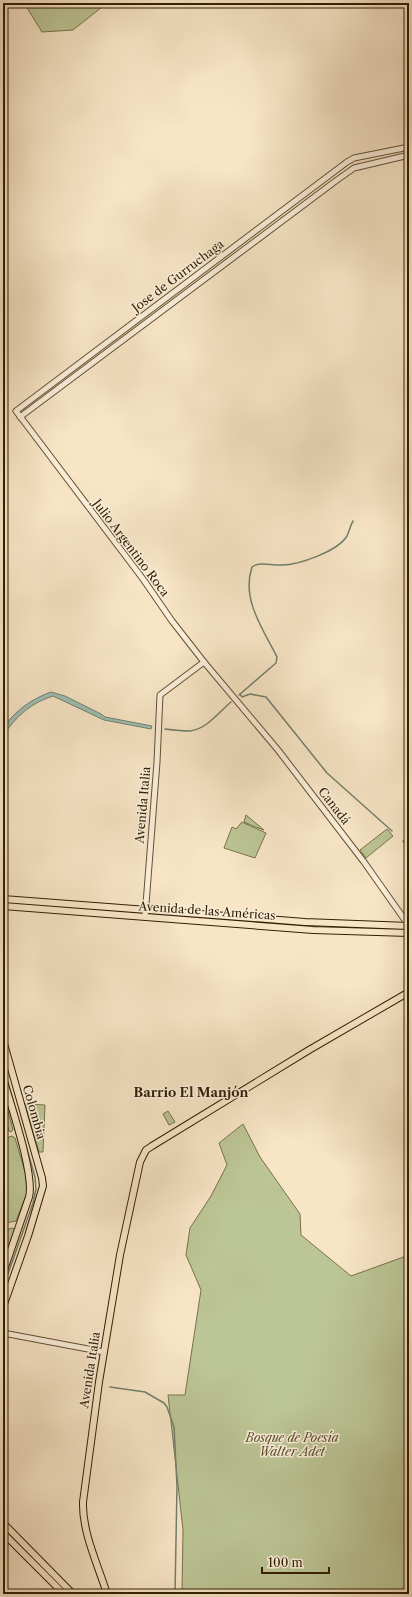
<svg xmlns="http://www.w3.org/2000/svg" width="412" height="1597" font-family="'Libre Caslon Text',serif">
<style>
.green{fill:#bcc595;stroke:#77724c}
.water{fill:#9dbfb5;stroke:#727f6d}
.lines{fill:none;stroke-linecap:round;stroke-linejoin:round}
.stream{stroke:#727f6d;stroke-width:1.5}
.minor-casing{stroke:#635033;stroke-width:7}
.major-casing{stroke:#321e02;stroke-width:8}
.minor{stroke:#faeeda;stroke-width:5}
.major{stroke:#f7e5c6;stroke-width:6}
.labels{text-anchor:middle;stroke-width:3;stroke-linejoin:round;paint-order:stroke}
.street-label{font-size:12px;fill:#321e02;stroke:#faeeda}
.park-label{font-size:12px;font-style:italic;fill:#5b502e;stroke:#faeeda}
.neighbourhood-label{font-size:13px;font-weight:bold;fill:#321e02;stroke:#faeeda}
</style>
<rect width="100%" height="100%" fill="#f7e5c6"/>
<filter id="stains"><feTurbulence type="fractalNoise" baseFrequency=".005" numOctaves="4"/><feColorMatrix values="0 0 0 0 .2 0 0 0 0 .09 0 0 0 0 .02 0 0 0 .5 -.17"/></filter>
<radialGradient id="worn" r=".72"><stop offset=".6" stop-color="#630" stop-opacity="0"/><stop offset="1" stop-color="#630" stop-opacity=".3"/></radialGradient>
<!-- green -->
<g class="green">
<path d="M 24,3 L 102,3 L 102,7 L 73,30 L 42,32 Z"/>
<path d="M 246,815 L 264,830 L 253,826 L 244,822 Z"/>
<path d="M 242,822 L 266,833 L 255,858 L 224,848 L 232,827 L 236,829 Z"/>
<path d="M 387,829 L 393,836 L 366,858 L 360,850 Z"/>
<path d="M 3,1092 L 13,1130 L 11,1132 L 9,1131 L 3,1111 Z"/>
<path d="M 25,1104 L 45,1105 L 43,1152 L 39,1152 Z"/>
<path d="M 168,1111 L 175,1122 L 169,1125 L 163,1114 Z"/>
<path d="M 243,1124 L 260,1157 L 300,1214 L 301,1235 L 351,1276 L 409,1255 L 409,1594 L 182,1594 L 183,1530 L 168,1395 L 185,1395 L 201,1290 L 186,1255 L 190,1228 L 211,1196 L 227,1165 L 219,1143 Z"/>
<path d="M 12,1136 L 15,1138 L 26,1175 L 27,1193 L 16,1221 L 5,1223 L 3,1217 L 3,1169 L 5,1167 L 3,1162 L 3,1139 Z"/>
<path d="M 12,1228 L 15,1229 L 6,1253 L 3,1254 L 3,1231 Z"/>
</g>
<!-- water -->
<path class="water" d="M 51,692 L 65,696 L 101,714 L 105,717 L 152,726 L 151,729 L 104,720 L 53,696 C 31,703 16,716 3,736 L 3,728 C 15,711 31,699 51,692 Z"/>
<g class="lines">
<!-- stream -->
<g class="stream">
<path d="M 240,694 L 242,697 L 250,694 L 266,697 L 327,773 L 392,831"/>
<path d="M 239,695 L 276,663 L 277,657 C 263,629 241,599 252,567 C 260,561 272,566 282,565 C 299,565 338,551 347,536 C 349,532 350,526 353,521"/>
<path d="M 165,729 C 173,730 182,731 190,731 C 207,729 219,712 231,702"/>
<path d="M 403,841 L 409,848"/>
<path d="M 3,1065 L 17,1114"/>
<path d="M 3,1288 L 33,1203 L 36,1189 L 35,1177 L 24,1139"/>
<path d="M 110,1387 L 145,1392 L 164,1403 L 167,1407 L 174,1427 L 177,1486 L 175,1594"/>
</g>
<defs>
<g id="minor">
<path d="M 20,417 L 337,180 L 354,168 L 409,155"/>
<path d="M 145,917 L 157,762 L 160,695 L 204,662"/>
<path d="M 408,933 L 407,923 L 364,862 L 278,750 L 204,662 L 172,621 L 143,579 L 16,411 L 347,162 L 354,158 L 409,147"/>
<path d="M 3,1333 L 104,1352"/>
</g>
<g id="major">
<path d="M 3,899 L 305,922 L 409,926"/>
<path d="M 3,906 L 313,930 L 409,933"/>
<path d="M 3,1040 L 42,1178 L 43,1186 L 28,1236 L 3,1307"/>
<path d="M 3,1078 C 10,1103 35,1175 29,1197 L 3,1273"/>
<path d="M 3,1523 L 73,1594"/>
<path d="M 3,1533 L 64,1594"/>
<path d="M 107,1594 C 98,1565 82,1532 83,1502 L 99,1382 L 120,1255 L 140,1162 L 146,1150 L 152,1146 L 309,1050 L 409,992"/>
</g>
</defs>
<!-- minor casing -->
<use href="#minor" class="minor-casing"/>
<!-- major casing -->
<use href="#major" class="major-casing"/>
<!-- minor -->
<use href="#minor" class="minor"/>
<!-- major -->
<use href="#major" class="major"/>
</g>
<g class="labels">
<!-- street labels -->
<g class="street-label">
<text transform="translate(178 276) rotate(-37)" y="4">Jose de Gurruchaga</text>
<text transform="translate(131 548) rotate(53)" y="4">Julio Argentino Roca</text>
<text transform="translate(143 805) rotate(-85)" y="4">Avenida Italia</text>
<text transform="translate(334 806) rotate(52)" y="4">Canadá</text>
<text transform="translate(207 911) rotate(4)" y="4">Avenida de las Américas</text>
<text transform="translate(34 1112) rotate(74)" y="4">Colombia</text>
<text transform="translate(90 1370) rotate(-81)" y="4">Avenida Italia</text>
</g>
<!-- park labels -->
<g class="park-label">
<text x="292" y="1442">Bosque de Poesía<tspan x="292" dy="14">Walter Adet</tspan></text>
</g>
<!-- neighbourhood labels -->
<g class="neighbourhood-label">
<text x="191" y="1097">Barrio El Manjón</text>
</g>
</g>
<!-- margin -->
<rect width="412" height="1597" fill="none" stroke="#f7e5c6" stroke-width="16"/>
<rect x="4" y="4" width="404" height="1589" fill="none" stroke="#321e02" stroke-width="2"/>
<rect x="8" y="8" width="396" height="1581" fill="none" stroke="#321e02"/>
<!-- scale -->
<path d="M262 1567v6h67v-6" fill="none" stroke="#321e02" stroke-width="2"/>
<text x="268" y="1567" font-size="12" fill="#321e02" stroke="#faeeda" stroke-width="3" paint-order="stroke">100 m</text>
<rect width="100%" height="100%" filter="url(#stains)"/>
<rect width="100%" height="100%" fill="url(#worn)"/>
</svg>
